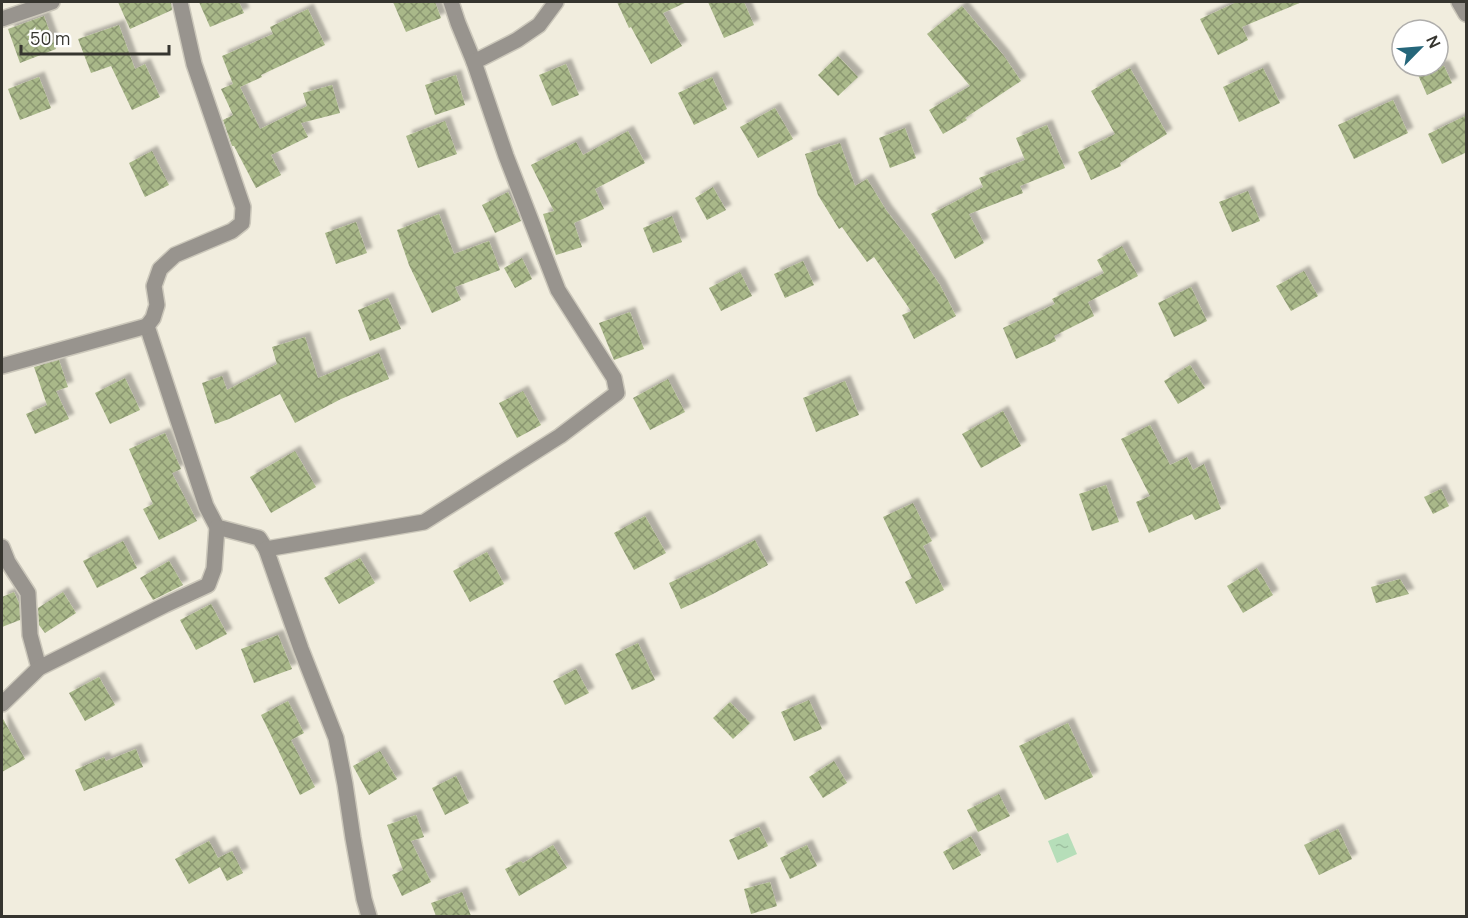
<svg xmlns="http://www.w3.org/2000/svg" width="1468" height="918" font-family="Manrope,sans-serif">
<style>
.water{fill:url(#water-ripples)}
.building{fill:url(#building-cross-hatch);filter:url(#shadow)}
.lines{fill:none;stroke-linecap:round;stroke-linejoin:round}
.minor-casing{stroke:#ccc8bb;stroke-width:18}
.minor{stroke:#98948e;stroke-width:15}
</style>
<defs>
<pattern id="water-ripples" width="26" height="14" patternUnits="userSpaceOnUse" patternTransform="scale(1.5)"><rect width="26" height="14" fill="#b6deb9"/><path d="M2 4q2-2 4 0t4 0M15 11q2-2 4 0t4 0" fill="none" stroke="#9dbf9f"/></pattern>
<pattern id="building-cross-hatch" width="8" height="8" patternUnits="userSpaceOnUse" patternTransform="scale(1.5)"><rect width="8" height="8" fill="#a9b889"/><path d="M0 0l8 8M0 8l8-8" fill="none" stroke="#8a9670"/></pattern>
<filter id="shadow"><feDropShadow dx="5.5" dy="-5.5" stdDeviation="1.5" flood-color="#0004"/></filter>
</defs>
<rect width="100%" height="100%" fill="#f1edde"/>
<!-- water -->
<path class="water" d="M 1068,833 L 1077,854 L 1057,863 L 1048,841 Z"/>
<!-- building -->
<g class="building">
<path d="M 118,2 L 171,2 L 172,10 L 130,29 Z"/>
<path d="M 199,2 L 239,2 L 244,13 L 210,27 Z"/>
<path d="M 393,2 L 435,2 L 441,18 L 406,32 Z"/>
<path d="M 617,2 L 687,2 L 663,13 L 682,46 L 651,64 L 631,27 L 629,28 Z"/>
<path d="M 708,2 L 744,2 L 754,25 L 724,38 Z"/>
<path d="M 1237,2 L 1302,2 L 1242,27 L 1248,40 L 1218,55 L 1200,19 Z"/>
<path d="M 962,6 L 1004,56 L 1021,81 L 965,118 L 967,120 L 943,134 L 929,110 L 970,86 L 927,34 Z"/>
<path d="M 308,9 L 325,45 L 261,75 L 262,77 L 240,87 L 260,129 L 307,106 L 303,93 L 332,85 L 340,113 L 301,123 L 308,137 L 271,155 L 281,175 L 256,188 L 234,146 L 232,146 L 223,120 L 233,115 L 221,89 L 233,84 L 222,56 L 273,34 L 270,27 Z"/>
<path d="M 44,16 L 56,49 L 20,63 L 8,29 Z"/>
<path d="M 119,25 L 135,69 L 145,64 L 160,97 L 132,110 L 111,66 L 91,73 L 78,39 Z"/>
<path d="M 838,56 L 858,77 L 838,96 L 818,75 Z"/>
<path d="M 566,64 L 579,95 L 552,106 L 539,75 Z"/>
<path d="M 1414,66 L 1444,66 L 1452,83 L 1427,95 Z"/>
<path d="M 1130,68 L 1167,134 L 1120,163 L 1121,166 L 1091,180 L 1078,152 L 1115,134 L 1091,91 Z"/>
<path d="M 1263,68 L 1280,103 L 1239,122 L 1223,87 Z"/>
<path d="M 456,75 L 465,105 L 435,115 L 425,85 Z"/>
<path d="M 39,77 L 51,108 L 20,120 L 8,89 Z"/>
<path d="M 712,77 L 727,109 L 694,125 L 678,93 Z"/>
<path d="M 1393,100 L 1408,133 L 1354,159 L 1338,125 Z"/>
<path d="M 775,108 L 793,139 L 758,158 L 740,127 Z"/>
<path d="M 1467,115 L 1467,152 L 1442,164 L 1428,134 Z"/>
<path d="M 445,121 L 457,154 L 418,168 L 406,136 Z"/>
<path d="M 1047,125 L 1065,168 L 1020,186 L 1023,193 L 969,214 L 984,243 L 955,259 L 931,214 L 983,187 L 979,178 L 1025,160 L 1016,138 Z"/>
<path d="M 905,128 L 916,158 L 890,168 L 879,138 Z"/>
<path d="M 628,131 L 645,163 L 595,189 L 604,209 L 574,223 L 582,247 L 556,255 L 543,214 L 554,211 L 531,165 L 576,142 L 583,155 Z"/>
<path d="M 840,143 L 855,186 L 867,179 L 886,210 L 912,244 L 940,285 L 956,316 L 914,339 L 902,315 L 911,311 L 874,257 L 867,262 L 842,227 L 839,229 L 818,195 L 805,154 Z"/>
<path d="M 152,151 L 169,185 L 145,197 L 129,163 Z"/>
<path d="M 713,187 L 726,210 L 707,220 L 695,198 Z"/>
<path d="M 1248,191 L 1260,221 L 1232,232 L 1219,202 Z"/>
<path d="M 508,192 L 521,221 L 495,233 L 482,205 Z"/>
<path d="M 439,214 L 454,254 L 489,241 L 500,270 L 455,287 L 461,300 L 432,313 L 409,265 L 397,230 Z"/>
<path d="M 672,216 L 682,242 L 653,253 L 643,228 Z"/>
<path d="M 356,222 L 367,253 L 336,264 L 325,233 Z"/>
<path d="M 1122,246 L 1138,276 L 1088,302 L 1094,316 L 1054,336 L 1056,341 L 1016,359 L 1003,328 L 1055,304 L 1052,299 L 1104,273 L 1097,260 Z"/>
<path d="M 522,258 L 532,279 L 515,288 L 504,268 Z"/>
<path d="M 803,261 L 814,285 L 785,298 L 774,274 Z"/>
<path d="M 1304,271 L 1318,296 L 1291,311 L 1276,286 Z"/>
<path d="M 740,272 L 752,296 L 721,311 L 709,288 Z"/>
<path d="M 1191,287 L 1207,321 L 1174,337 L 1158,303 Z"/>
<path d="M 388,298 L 401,329 L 370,341 L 358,310 Z"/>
<path d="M 630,312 L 644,349 L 614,360 L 599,323 Z"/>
<path d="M 305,337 L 318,378 L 379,353 L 389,379 L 341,399 L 295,423 L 280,394 L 229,419 L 215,424 L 202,383 L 222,376 L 227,390 L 277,364 L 272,347 Z"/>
<path d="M 59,360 L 68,387 L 56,391 L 69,419 L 35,434 L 26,414 L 47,405 L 34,367 Z"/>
<path d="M 1190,365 L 1205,388 L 1178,404 L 1164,381 Z"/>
<path d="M 125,378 L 140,410 L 110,424 L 95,393 Z"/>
<path d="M 668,379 L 685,412 L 650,430 L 633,398 Z"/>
<path d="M 845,381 L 859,415 L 816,432 L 803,398 Z"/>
<path d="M 523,391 L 541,425 L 517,438 L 499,403 Z"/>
<path d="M 1003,411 L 1021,446 L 981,468 L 962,434 Z"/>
<path d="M 1150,425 L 1170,465 L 1187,457 L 1193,470 L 1204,464 L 1221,509 L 1195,520 L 1192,514 L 1149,533 L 1136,502 L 1150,496 L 1121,439 Z"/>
<path d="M 165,433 L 181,469 L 172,473 L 197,521 L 159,540 L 143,509 L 153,504 L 129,449 Z"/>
<path d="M 295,451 L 316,487 L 271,513 L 250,477 Z"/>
<path d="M 1106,485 L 1119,522 L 1092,531 L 1079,494 Z"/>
<path d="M 1441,489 L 1449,506 L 1433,514 L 1424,497 Z"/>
<path d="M 913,503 L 932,541 L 923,546 L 944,590 L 916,604 L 905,582 L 912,578 L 883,517 Z"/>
<path d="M 645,516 L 666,553 L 634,570 L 614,533 Z"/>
<path d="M 755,540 L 768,565 L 711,595 L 681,609 L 669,583 L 701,568 Z"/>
<path d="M 123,541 L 137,568 L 97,588 L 83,561 Z"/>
<path d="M 487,552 L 504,584 L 470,602 L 453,571 Z"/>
<path d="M 360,558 L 375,583 L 339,604 L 324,578 Z"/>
<path d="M 169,561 L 183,585 L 153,600 L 140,578 Z"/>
<path d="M 1257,568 L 1273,595 L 1243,613 L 1227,586 Z"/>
<path d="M 1400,579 L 1409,594 L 1376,603 L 1371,587 Z"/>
<path d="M 14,592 L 19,603 L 20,620 L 2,627 L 2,597 Z"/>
<path d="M 63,592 L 76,613 L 45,633 L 39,625 L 38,608 Z"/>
<path d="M 211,604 L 227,634 L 196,650 L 180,620 Z"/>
<path d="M 278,635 L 292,669 L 254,683 L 241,649 Z"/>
<path d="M 638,643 L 655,680 L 632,690 L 615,654 Z"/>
<path d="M 576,669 L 589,693 L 565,705 L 553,681 Z"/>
<path d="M 99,677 L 115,705 L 85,721 L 69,693 Z"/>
<path d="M 809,700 L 822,729 L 794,741 L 781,712 Z"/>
<path d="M 288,701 L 304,733 L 291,740 L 315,787 L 300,795 L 261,715 Z"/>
<path d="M 730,702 L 750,723 L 733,739 L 713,718 Z"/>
<path d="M 2,717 L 25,759 L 2,772 Z"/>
<path d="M 1068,723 L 1093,777 L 1045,800 L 1019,746 Z"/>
<path d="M 136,749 L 143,767 L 84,791 L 75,770 L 104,757 L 106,761 Z"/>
<path d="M 380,751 L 397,779 L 369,795 L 353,766 Z"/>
<path d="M 834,761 L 847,783 L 823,798 L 809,777 Z"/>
<path d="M 456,776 L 469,803 L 445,815 L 432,788 Z"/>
<path d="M 999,794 L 1010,816 L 978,832 L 967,810 Z"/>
<path d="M 416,815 L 424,837 L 411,841 L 431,882 L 402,896 L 392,875 L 403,870 L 387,825 Z"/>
<path d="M 759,827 L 768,846 L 738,860 L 729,840 Z"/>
<path d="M 1338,829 L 1352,859 L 1319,875 L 1304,845 Z"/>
<path d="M 971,836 L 981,855 L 953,870 L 943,852 Z"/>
<path d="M 209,841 L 218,858 L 232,851 L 243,873 L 227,881 L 220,867 L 189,884 L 175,859 Z"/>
<path d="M 553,845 L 567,868 L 519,896 L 505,869 L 521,861 L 523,863 Z"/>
<path d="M 807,845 L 817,866 L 790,879 L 780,858 Z"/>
<path d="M 770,882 L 777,906 L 751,914 L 744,889 Z"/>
<path d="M 462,892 L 471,916 L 436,916 L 431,903 Z"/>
</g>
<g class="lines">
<defs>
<g id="minor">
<path d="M 180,2 L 194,64 L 243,207 L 242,223 L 232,231 L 175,255 L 160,269 L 154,286 L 157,305 L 153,318 L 147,326 L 206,506 L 217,527 L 259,538 L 266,549 L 301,649 L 336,738 L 345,784 L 353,838 L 364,899 L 369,916"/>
<path d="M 451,2 L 458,23 L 474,62"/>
<path d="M 1459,2 L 1466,14"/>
<path d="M 2,19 L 52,2"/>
<path d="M 2,366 L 147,326"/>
<path d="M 2,547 L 8,562 L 28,593 L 30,635 L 39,668"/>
<path d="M 266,549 L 424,522 L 560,436 L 617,393 L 614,378 L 558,290 L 506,156 L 474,62 L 517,40 L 539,25 L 556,2"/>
<path d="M 2,704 L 39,668 L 165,605 L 208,585 L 214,569 L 217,527"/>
</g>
</defs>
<!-- minor casing -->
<use href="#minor" class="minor-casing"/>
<!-- minor -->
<use href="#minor" class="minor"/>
</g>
<!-- border -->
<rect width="1468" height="918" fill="none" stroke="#36352f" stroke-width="6"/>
<!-- north arrow -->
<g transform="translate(1420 48) rotate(65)"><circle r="28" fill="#ffffff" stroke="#afaeac" stroke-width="1.5"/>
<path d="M0-4.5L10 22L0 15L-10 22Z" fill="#25667a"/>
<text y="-9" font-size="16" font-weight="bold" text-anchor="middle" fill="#36352f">N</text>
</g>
<!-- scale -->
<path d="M21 45v9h148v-9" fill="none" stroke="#36352f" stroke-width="3"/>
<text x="30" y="45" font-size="18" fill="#36352f" stroke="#ffffff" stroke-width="4.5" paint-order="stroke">50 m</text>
</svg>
